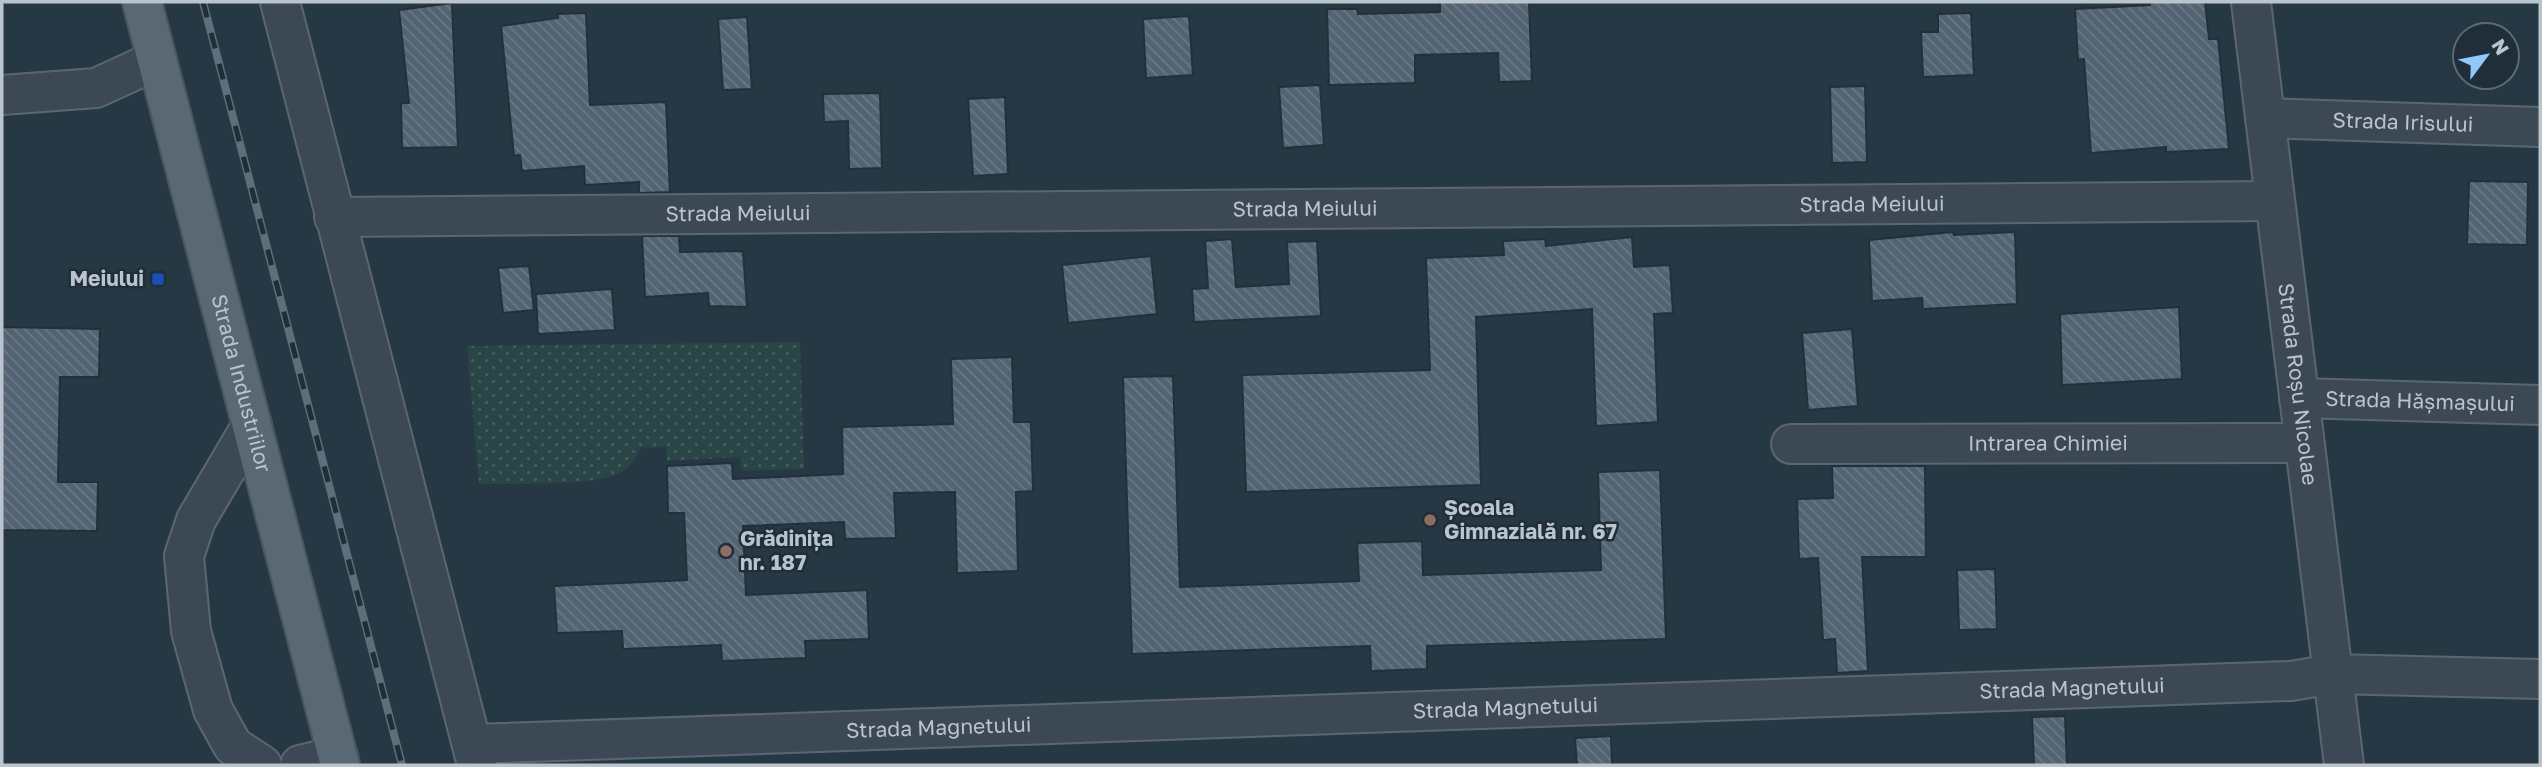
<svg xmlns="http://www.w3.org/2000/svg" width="2542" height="767" font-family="'Golos Text',sans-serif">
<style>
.grass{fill:url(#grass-dots)}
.building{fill:url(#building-back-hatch);stroke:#22303b;stroke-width:2}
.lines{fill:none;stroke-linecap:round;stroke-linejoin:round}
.minor-casing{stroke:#5a6771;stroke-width:42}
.major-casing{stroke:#485560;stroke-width:42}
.minor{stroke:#3c4954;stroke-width:38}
.major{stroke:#5a6874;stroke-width:38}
.rail-casing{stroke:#5e6e7b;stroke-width:8}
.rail{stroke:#202e3a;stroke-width:5;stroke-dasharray:16;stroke-linecap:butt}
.transit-dot{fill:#1a4fb4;stroke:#202e3a;stroke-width:2.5}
.education-dot{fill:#8d6e63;stroke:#202e3a;stroke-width:2.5}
.labels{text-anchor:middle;stroke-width:5;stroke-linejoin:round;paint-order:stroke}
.street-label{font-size:21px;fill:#b9c4cd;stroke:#202e3a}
.poi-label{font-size:21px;font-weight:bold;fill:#b9c4cd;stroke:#202e3a;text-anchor:start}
</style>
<defs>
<pattern id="grass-dots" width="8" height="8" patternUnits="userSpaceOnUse" patternTransform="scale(1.75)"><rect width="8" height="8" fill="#294545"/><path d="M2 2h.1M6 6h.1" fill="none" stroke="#465e5f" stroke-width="1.8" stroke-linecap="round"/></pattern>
<pattern id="building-back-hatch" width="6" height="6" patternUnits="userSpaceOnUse" patternTransform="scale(1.75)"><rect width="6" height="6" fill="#526372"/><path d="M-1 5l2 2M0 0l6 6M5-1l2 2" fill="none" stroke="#697885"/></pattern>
</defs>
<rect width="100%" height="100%" fill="#273845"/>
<!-- grass -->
<path class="grass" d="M 800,342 L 804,469 L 742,471 L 740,457 L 667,461 L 666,447 L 641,448 C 636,457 631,467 620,473 C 592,487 514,483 479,484 L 467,346 Z"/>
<!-- building -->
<g class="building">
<path d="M 1440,2 L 1529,2 L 1532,81 L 1499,82 L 1498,53 L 1415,55 L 1415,83 L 1329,85 L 1327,9 L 1357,9 L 1358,14 L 1440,12 Z"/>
<path d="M 2150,2 L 2205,2 L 2209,39 L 2218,39 L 2229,149 L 2166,152 L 2166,147 L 2091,153 L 2084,59 L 2078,60 L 2075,9 L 2150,5 Z"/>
<path d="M 452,3 L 458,147 L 402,148 L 401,103 L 409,103 L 399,10 Z"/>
<path d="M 586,13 L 590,105 L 666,102 L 670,192 L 639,193 L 639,182 L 585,185 L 584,166 L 522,171 L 520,155 L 514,156 L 501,26 L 558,18 L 557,14 Z"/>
<path d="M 1971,13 L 1974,75 L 1923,77 L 1921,32 L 1938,32 L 1938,14 Z"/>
<path d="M 1189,16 L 1193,75 L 1146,78 L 1143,19 Z"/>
<path d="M 747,17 L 752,89 L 723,90 L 718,19 Z"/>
<path d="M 1320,85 L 1324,145 L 1283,148 L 1279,87 Z"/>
<path d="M 1865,86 L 1867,162 L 1832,163 L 1830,87 Z"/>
<path d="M 880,93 L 882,168 L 849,169 L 848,121 L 824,122 L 823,94 Z"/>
<path d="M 1005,97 L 1008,174 L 973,176 L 968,99 Z"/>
<path d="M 2469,181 L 2528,182 L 2527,245 L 2467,244 Z"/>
<path d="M 1953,232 L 1954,235 L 2015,232 L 2017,304 L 1923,309 L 1922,298 L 1872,301 L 1869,240 Z"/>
<path d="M 642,236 L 679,236 L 680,252 L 743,251 L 747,307 L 709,306 L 708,293 L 645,297 Z"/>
<path d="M 1632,237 L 1634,267 L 1670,265 L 1673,313 L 1654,314 L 1658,422 L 1596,426 L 1592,309 L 1476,317 L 1481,485 L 1246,492 L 1242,375 L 1430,370 L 1426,258 L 1504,255 L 1503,241 L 1545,239 L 1546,246 Z"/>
<path d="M 1232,239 L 1236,287 L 1289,284 L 1287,242 L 1317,241 L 1321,316 L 1194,322 L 1192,289 L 1208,288 L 1205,241 Z"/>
<path d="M 1151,256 L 1157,314 L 1068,323 L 1062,265 Z"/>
<path d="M 529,266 L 534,310 L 503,313 L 498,268 Z"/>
<path d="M 612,289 L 615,330 L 538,334 L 536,294 Z"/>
<path d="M 2179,307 L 2182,379 L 2062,385 L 2060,314 Z"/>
<path d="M 2,327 L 100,329 L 99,377 L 60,377 L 58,482 L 98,482 L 97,531 L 2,530 Z"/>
<path d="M 1852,329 L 1858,406 L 1808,410 L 1802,333 Z"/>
<path d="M 1012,357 L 1014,422 L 1031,422 L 1033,491 L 1016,492 L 1018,571 L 957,573 L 955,492 L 894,493 L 896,538 L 845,539 L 844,522 L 743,526 L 746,595 L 867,590 L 869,639 L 805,641 L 806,658 L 722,661 L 721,645 L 623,649 L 622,631 L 557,633 L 554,586 L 687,580 L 684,513 L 668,513 L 667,466 L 732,463 L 733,479 L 843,474 L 842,427 L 953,424 L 951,359 Z"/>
<path d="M 1173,376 L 1180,587 L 1359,581 L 1357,543 L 1422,541 L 1423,575 L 1601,570 L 1598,472 L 1660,470 L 1666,639 L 1427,646 L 1427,669 L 1371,671 L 1370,646 L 1132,654 L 1123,377 Z"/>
<path d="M 1832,466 L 1925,466 L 1926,557 L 1862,557 L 1868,671 L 1837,673 L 1835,639 L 1823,640 L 1818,558 L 1799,559 L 1797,499 L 1833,498 Z"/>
<path d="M 1995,569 L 1997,629 L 1959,630 L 1957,570 Z"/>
<path d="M 2065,716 L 2067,765 L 2034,765 L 2032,717 Z"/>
<path d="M 1611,736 L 1612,765 L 1577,765 L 1575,738 Z"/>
</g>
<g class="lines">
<defs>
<g id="minor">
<path d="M 280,2 L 477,765"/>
<path id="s1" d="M 2251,2 L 2344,765"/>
<path d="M 2,95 L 96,88 L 157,60"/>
<path id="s2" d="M 2265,118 L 2540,127"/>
<path id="s3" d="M 334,217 L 2275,201"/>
<path id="s4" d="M 2299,398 L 2540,405"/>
<path d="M 252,425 L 196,520 L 184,556 L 191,631 L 213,710 L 233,746 L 262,765"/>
<path id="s5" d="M 1791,444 L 2304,443"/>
<path id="s6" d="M 472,744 L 2291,681 L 2333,674 L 2540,679"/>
<path d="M 300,765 L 338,756"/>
</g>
<g id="major">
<path id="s7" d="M 142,2 L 340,765"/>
</g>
</defs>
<!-- minor casing -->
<use href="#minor" class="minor-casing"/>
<!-- major casing -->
<use href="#major" class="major-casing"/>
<!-- minor -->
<use href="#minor" class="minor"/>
<!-- major -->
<use href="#major" class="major"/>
<defs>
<path id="rail" d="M 203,2 L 402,765"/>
</defs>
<!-- rail casing -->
<use href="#rail" class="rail-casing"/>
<!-- rail -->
<use href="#rail" class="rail"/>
</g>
<!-- markers -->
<rect class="transit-dot" x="151" y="272" width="14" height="14" rx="3.5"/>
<g class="education-dot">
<circle cx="1430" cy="520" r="7"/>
<circle cx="726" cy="551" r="7"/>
</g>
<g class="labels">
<!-- street labels -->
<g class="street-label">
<text dy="7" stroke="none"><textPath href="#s2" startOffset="138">Strada Irisului</textPath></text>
<text dy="7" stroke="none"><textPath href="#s3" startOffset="1538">Strada Meiului</textPath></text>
<text dy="7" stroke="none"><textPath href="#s3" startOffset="971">Strada Meiului</textPath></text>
<text dy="7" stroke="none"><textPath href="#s3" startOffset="404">Strada Meiului</textPath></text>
<text dy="7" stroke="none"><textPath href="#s1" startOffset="385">Strada Roșu Nicolae</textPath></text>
<text dy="7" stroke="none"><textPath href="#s7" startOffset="394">Strada Industriilor</textPath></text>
<text dy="7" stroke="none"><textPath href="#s4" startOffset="121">Strada Hășmașului</textPath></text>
<text dy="7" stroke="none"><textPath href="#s5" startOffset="257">Intrarea Chimiei</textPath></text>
<text dy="7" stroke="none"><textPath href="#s6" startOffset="1601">Strada Magnetului</textPath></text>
<text dy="7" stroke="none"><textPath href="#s6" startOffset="1034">Strada Magnetului</textPath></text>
<text dy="7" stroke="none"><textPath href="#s6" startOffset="467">Strada Magnetului</textPath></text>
</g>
<!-- poi labels -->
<g class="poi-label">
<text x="144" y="286" text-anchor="end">Meiului</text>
<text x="1444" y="515">Școala<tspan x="1444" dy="24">Gimnazială nr. 67</tspan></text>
<text x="740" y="546">Grădinița<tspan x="740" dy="24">nr. 187</tspan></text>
</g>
</g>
<!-- border -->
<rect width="2542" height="767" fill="none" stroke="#b9c4cd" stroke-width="7"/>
<!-- north arrow -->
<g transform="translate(2486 56) rotate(58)"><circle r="33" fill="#202e3a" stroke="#5d6a75" stroke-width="2"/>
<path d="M0-5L12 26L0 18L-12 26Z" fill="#91c8fa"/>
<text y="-10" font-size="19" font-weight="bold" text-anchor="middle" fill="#b9c4cd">N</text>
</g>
</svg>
